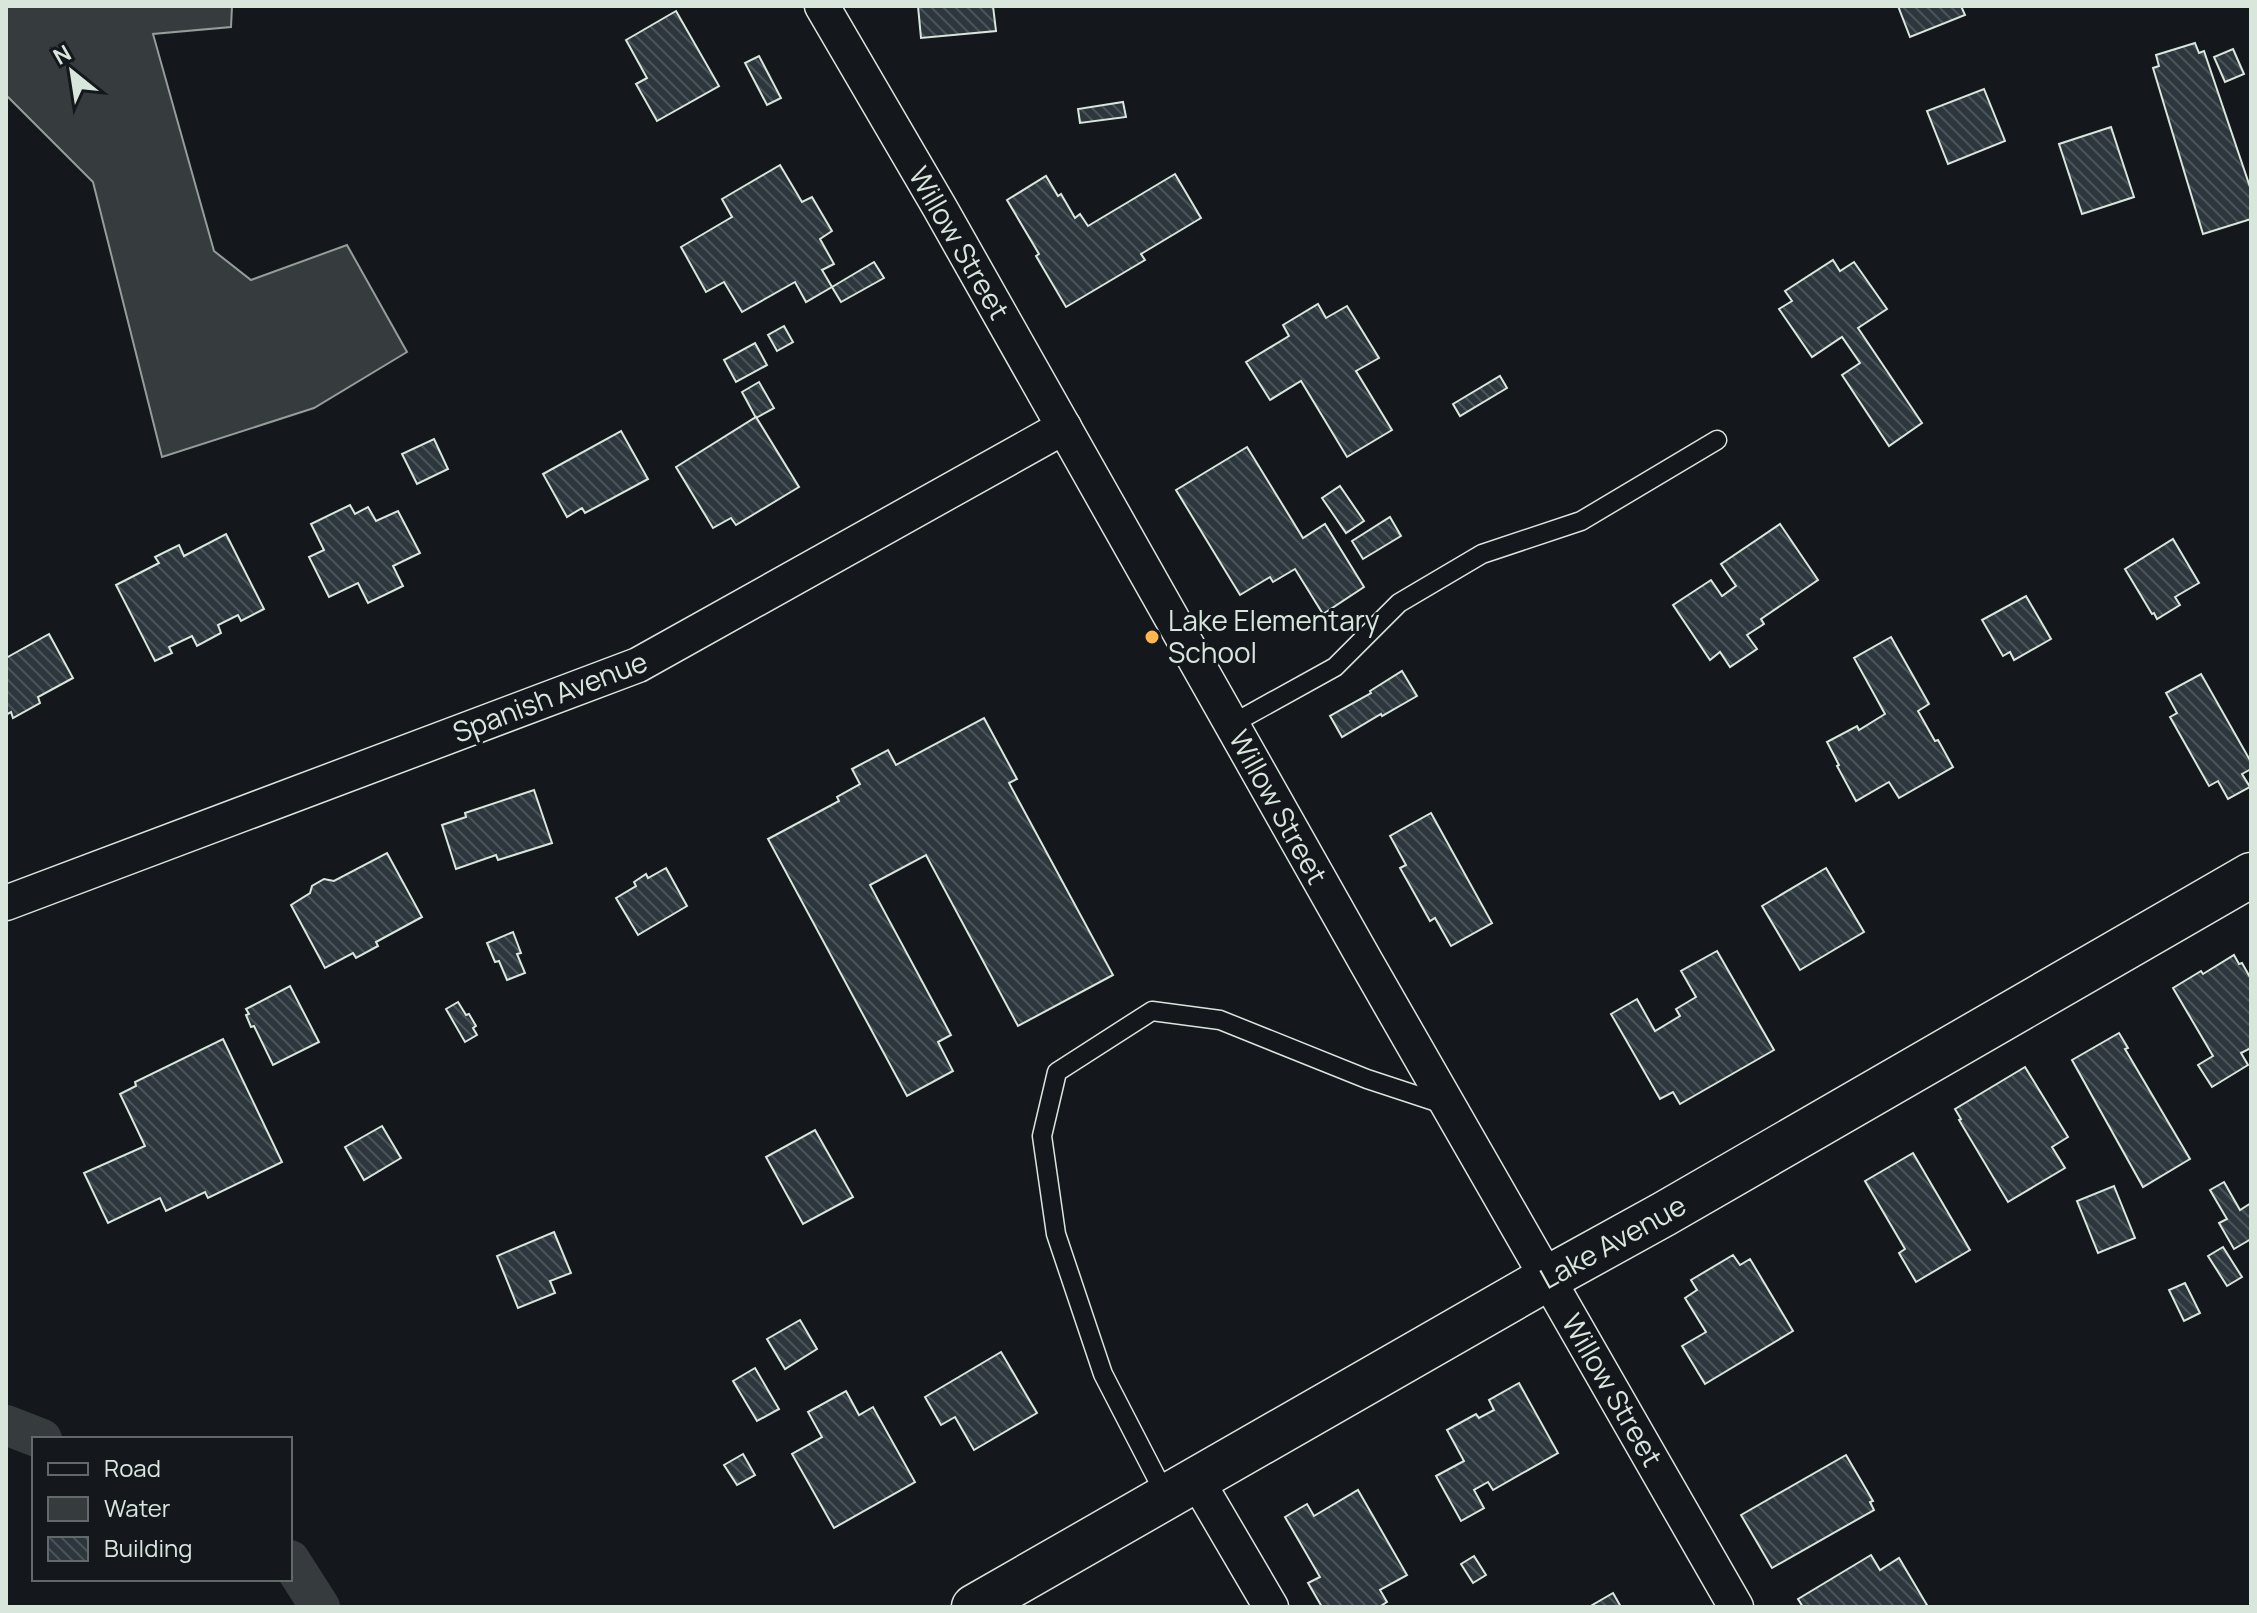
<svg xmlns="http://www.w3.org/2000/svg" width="2257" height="1613" font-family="Manrope,sans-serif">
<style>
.water{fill:#363b3e;stroke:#939e99;stroke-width:2}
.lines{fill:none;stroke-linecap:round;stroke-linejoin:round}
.canal{stroke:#363b3e;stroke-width:40}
.building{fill:url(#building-back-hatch);stroke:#d8e6dc;stroke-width:2}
.service-casing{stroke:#d8e6dc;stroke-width:21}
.minor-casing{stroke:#d8e6dc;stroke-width:37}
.tertiary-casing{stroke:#d8e6dc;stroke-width:47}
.service{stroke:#14181c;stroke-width:18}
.minor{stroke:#14181c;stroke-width:34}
.tertiary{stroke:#14181c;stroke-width:44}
.poi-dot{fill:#ffb74d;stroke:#14181c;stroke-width:3}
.labels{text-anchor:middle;stroke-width:6;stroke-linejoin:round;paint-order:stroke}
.street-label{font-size:28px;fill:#d8e6dc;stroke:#14181c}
.poi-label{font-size:28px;fill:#d8e6dc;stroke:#14181c;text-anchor:start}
</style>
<defs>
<pattern id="building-back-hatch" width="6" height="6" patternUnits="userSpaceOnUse" patternTransform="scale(2)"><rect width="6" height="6" fill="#2c363c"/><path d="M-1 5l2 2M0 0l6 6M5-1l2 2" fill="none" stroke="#4a5358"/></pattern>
</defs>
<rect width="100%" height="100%" fill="#14181c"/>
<!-- water -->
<path class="water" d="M 6,6 L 232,6 L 231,27 L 153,34 L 214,251 L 251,280 L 347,245 L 407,352 L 314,408 L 162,457 L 93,182 L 6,95 Z"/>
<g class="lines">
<!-- canal -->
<g class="canal">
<path d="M 6,1425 L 42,1439"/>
<path d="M 290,1560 L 320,1607"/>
</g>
</g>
<!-- building -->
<g class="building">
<path d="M 918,6 L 993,6 L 996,31 L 921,38 Z"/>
<path d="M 1898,6 L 1961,6 L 1965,15 L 1910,37 Z"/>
<path d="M 676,11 L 719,86 L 657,121 L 636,84 L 647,78 L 626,40 Z"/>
<path d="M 2195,43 L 2199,53 L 2204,51 L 2251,190 L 2251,219 L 2203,234 L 2153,68 L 2159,66 L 2156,55 Z"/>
<path d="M 2233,49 L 2244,74 L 2225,82 L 2214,57 Z"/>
<path d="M 759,56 L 781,98 L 767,105 L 745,63 Z"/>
<path d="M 1984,89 L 2005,141 L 1948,164 L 1927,111 Z"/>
<path d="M 1123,102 L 1126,117 L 1080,123 L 1078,109 Z"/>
<path d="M 2111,127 L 2134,197 L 2082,214 L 2059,144 Z"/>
<path d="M 780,165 L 802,202 L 812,197 L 832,231 L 820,239 L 834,264 L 822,270 L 832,287 L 806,302 L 795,282 L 742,312 L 724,282 L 706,292 L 681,247 L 732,217 L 722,199 Z"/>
<path d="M 1175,174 L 1201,218 L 1141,254 L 1145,260 L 1066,307 L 1036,256 L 1039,254 L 1007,200 L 1046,176 L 1058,196 L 1061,194 L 1075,218 L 1080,214 L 1088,226 Z"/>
<path d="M 1833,260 L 1840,271 L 1854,262 L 1887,309 L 1858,328 L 1922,423 L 1889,446 L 1842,375 L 1860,363 L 1842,337 L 1812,357 L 1779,309 L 1792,301 L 1785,291 Z"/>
<path d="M 874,262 L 884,278 L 841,302 L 832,287 Z"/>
<path d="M 1318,304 L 1326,318 L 1347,306 L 1379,358 L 1356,371 L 1392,430 L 1347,457 L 1301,381 L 1270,400 L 1246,362 L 1289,336 L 1283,325 Z"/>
<path d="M 784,326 L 793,342 L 777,351 L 768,335 Z"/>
<path d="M 755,343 L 767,365 L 736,382 L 724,360 Z"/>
<path d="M 1500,376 L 1507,388 L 1460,416 L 1453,404 Z"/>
<path d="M 759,382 L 774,408 L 756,418 L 742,392 Z"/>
<path d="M 756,417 L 799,487 L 736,525 L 731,518 L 713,528 L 676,467 Z"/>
<path d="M 621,431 L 648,479 L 585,513 L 582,508 L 567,517 L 543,474 Z"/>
<path d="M 434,439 L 448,469 L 417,484 L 402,454 Z"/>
<path d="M 1247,447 L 1303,538 L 1325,524 L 1364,587 L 1323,614 L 1295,569 L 1273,582 L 1270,577 L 1240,595 L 1176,490 Z"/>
<path d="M 1340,486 L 1364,521 L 1346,533 L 1322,498 Z"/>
<path d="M 350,505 L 355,514 L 368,507 L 376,521 L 398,511 L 420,553 L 393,566 L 403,586 L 368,603 L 358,583 L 329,597 L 309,557 L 324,550 L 311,524 Z"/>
<path d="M 1390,517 L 1401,536 L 1363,559 L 1352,541 Z"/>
<path d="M 1780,524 L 1818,580 L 1761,619 L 1764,624 L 1747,635 L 1757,649 L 1730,667 L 1720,652 L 1710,660 L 1673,605 L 1711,580 L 1722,596 L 1736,586 L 1721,564 Z"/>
<path d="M 226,534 L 264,609 L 241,621 L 238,615 L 218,625 L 221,633 L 197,646 L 192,636 L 169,647 L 172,653 L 155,661 L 116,585 L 159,563 L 155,557 L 179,545 L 184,556 Z"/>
<path d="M 2173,539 L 2199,583 L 2175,597 L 2180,605 L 2157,619 L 2154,613 L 2152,614 L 2125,569 Z"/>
<path d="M 2026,596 L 2051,639 L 2014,660 L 2010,652 L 2003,656 L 1982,620 Z"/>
<path d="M 49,634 L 73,678 L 38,697 L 40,703 L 13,718 L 11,712 L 6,715 L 6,658 Z"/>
<path d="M 1891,637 L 1929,704 L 1918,711 L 1935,741 L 1938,740 L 1953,767 L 1899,798 L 1889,782 L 1856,801 L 1837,766 L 1839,765 L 1827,742 L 1857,726 L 1859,730 L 1885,714 L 1854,658 Z"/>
<path d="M 1402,671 L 1417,696 L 1382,716 L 1381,714 L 1342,737 L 1330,716 L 1371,693 L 1370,691 Z"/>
<path d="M 2201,674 L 2251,762 L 2251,769 L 2242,774 L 2250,787 L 2228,799 L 2218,781 L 2209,786 L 2170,717 L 2177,713 L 2166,693 Z"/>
<path d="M 984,718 L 1017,779 L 1009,783 L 1113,975 L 1018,1026 L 926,855 L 870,885 L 951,1035 L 938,1042 L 953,1071 L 907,1096 L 768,839 L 839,801 L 837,797 L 860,784 L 852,769 L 888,750 L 896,765 Z"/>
<path d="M 534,790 L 552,843 L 498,860 L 496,855 L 456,869 L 442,825 L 466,817 L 465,813 Z"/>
<path d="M 1431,813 L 1492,923 L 1451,946 L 1435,918 L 1430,921 L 1400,868 L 1406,865 L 1390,836 Z"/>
<path d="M 387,853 L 422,917 L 376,942 L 378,946 L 356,958 L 353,953 L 325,968 L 291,905 L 310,893 L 312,886 L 324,879 L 334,881 Z"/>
<path d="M 666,868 L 687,906 L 638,935 L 616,898 L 636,886 L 634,882 L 646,874 L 648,878 Z"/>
<path d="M 1826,868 L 1864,932 L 1800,970 L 1762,906 Z"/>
<path d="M 513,932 L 521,953 L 517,954 L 525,973 L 507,980 L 499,961 L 495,962 L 487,943 Z"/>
<path d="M 1717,951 L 1774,1050 L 1680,1104 L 1673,1092 L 1660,1099 L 1611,1014 L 1637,999 L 1655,1031 L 1680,1016 L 1676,1009 L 1696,997 L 1681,971 Z"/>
<path d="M 2234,955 L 2239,964 L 2242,963 L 2251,979 L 2251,1048 L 2241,1053 L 2248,1065 L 2212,1087 L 2198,1065 L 2213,1056 L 2173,988 L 2201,971 L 2203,974 Z"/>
<path d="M 290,986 L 319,1042 L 273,1065 L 254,1026 L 251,1027 L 246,1015 L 249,1014 L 246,1009 Z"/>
<path d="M 458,1002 L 466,1015 L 469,1014 L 476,1026 L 473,1028 L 477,1035 L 465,1042 L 446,1009 Z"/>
<path d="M 2119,1033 L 2128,1048 L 2125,1049 L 2190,1159 L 2143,1187 L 2072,1060 Z"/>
<path d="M 223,1039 L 282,1162 L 208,1198 L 205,1192 L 166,1211 L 160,1198 L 108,1223 L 84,1173 L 145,1146 L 120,1094 L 136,1086 L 135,1082 Z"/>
<path d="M 2025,1067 L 2068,1137 L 2052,1147 L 2065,1168 L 2008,1202 L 1959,1120 L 1961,1119 L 1955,1109 Z"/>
<path d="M 382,1126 L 401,1158 L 364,1180 L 345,1147 Z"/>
<path d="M 815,1130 L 853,1197 L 803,1224 L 766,1157 Z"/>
<path d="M 1913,1153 L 1970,1250 L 1916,1282 L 1899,1253 L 1905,1249 L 1865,1181 Z"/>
<path d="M 2224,1182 L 2240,1210 L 2251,1203 L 2251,1239 L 2234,1249 L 2219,1223 L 2227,1219 L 2210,1190 Z"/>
<path d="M 2114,1186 L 2135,1238 L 2098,1253 L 2077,1201 Z"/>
<path d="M 554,1232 L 571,1273 L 550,1281 L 555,1293 L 518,1308 L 497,1256 Z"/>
<path d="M 2223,1247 L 2242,1277 L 2227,1286 L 2208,1256 Z"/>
<path d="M 1733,1255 L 1740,1265 L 1750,1259 L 1793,1331 L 1705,1384 L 1682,1346 L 1706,1332 L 1685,1298 L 1697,1290 L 1691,1280 Z"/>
<path d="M 2185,1283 L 2200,1313 L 2184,1321 L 2169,1290 Z"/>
<path d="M 800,1320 L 817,1349 L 785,1369 L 767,1339 Z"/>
<path d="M 1001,1352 L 1037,1413 L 974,1450 L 955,1417 L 941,1425 L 925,1397 Z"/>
<path d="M 755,1368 L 779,1409 L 757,1421 L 733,1381 Z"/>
<path d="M 1519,1383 L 1558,1453 L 1493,1490 L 1488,1482 L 1474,1490 L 1484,1508 L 1461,1521 L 1436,1476 L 1464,1461 L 1447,1430 L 1476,1414 L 1479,1418 L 1494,1410 L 1489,1400 Z"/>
<path d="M 846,1391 L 859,1415 L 873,1407 L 915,1482 L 834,1528 L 792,1454 L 822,1437 L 808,1412 Z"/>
<path d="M 743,1454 L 755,1475 L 737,1485 L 724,1465 Z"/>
<path d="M 1846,1455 L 1873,1501 L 1870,1502 L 1874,1510 L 1772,1568 L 1741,1515 Z"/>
<path d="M 1358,1490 L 1407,1575 L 1380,1590 L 1387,1602 L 1379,1607 L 1322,1607 L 1308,1583 L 1320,1577 L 1285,1517 L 1307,1504 L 1314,1516 Z"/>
<path d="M 1871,1555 L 1880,1570 L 1899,1558 L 1927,1605 L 1923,1607 L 1803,1607 L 1798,1599 Z"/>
<path d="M 1474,1556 L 1486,1575 L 1473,1583 L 1461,1564 Z"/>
<path d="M 1613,1593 L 1621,1607 L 1589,1607 Z"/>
</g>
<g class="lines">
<defs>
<g id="service">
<path d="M 1232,724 L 1335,667 L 1399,603 L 1482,554 L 1581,521 L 1717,440"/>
<path d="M 1166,1496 L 1103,1374 L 1056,1234 L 1042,1136 L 1057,1072 L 1152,1011 L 1220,1020 L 1367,1079 L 1446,1105"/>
</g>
<g id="minor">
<path d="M 822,6 L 940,208 L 1366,962 L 1736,1607"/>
<path d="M 6,903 L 638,665 L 1064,427"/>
<path d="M 1196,1479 L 1271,1607"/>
</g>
<path id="tertiary" d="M 974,1607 L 1548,1278 L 1664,1214 L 2251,875"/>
</defs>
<!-- service casing -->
<use href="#service" class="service-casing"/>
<!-- minor casing -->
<use href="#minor" class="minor-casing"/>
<!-- tertiary casing -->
<use href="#tertiary" class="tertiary-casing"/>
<!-- service -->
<use href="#service" class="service"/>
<!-- minor -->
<use href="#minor" class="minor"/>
<!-- tertiary -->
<use href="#tertiary" class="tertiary"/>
</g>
<!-- markers -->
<circle class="poi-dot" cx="1152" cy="637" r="8"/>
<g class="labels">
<!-- street labels -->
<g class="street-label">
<text transform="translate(959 243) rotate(60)" y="10">Willow Street</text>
<text transform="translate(550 697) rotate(-21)" y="10">Spanish Avenue</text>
<text transform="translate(1278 807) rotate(61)" y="10">Willow Street</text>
<text transform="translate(1613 1242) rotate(-29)" y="10">Lake Avenue</text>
<text transform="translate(1612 1390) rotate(60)" y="10">Willow Street</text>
</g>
<!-- poi labels -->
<g class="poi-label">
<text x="1168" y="631">Lake Elementary<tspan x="1168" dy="32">School</tspan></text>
</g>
</g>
<!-- border -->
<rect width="2257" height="1613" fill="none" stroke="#d8e6dc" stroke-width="16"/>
<!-- legend -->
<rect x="32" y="1437" width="260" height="144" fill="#14181c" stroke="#626a69" stroke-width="2"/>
<rect x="48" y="1463" width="40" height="12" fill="#14181c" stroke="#626a69" stroke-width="2"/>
<text x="104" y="1477" font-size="24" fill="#d8e6dc">Road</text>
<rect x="48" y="1497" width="40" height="24" fill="#363b3e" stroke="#626a69" stroke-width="2"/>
<text x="104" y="1517" font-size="24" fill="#d8e6dc">Water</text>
<rect x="48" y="1537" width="40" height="24" fill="url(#building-back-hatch)" stroke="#626a69" stroke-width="2"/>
<text x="104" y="1557" font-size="24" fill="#d8e6dc">Building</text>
<!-- north arrow -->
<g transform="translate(72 72) rotate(330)" stroke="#14181c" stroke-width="6" paint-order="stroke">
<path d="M0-6L14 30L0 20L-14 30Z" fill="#d8e6dc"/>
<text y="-12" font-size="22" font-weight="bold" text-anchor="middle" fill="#d8e6dc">N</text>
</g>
</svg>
